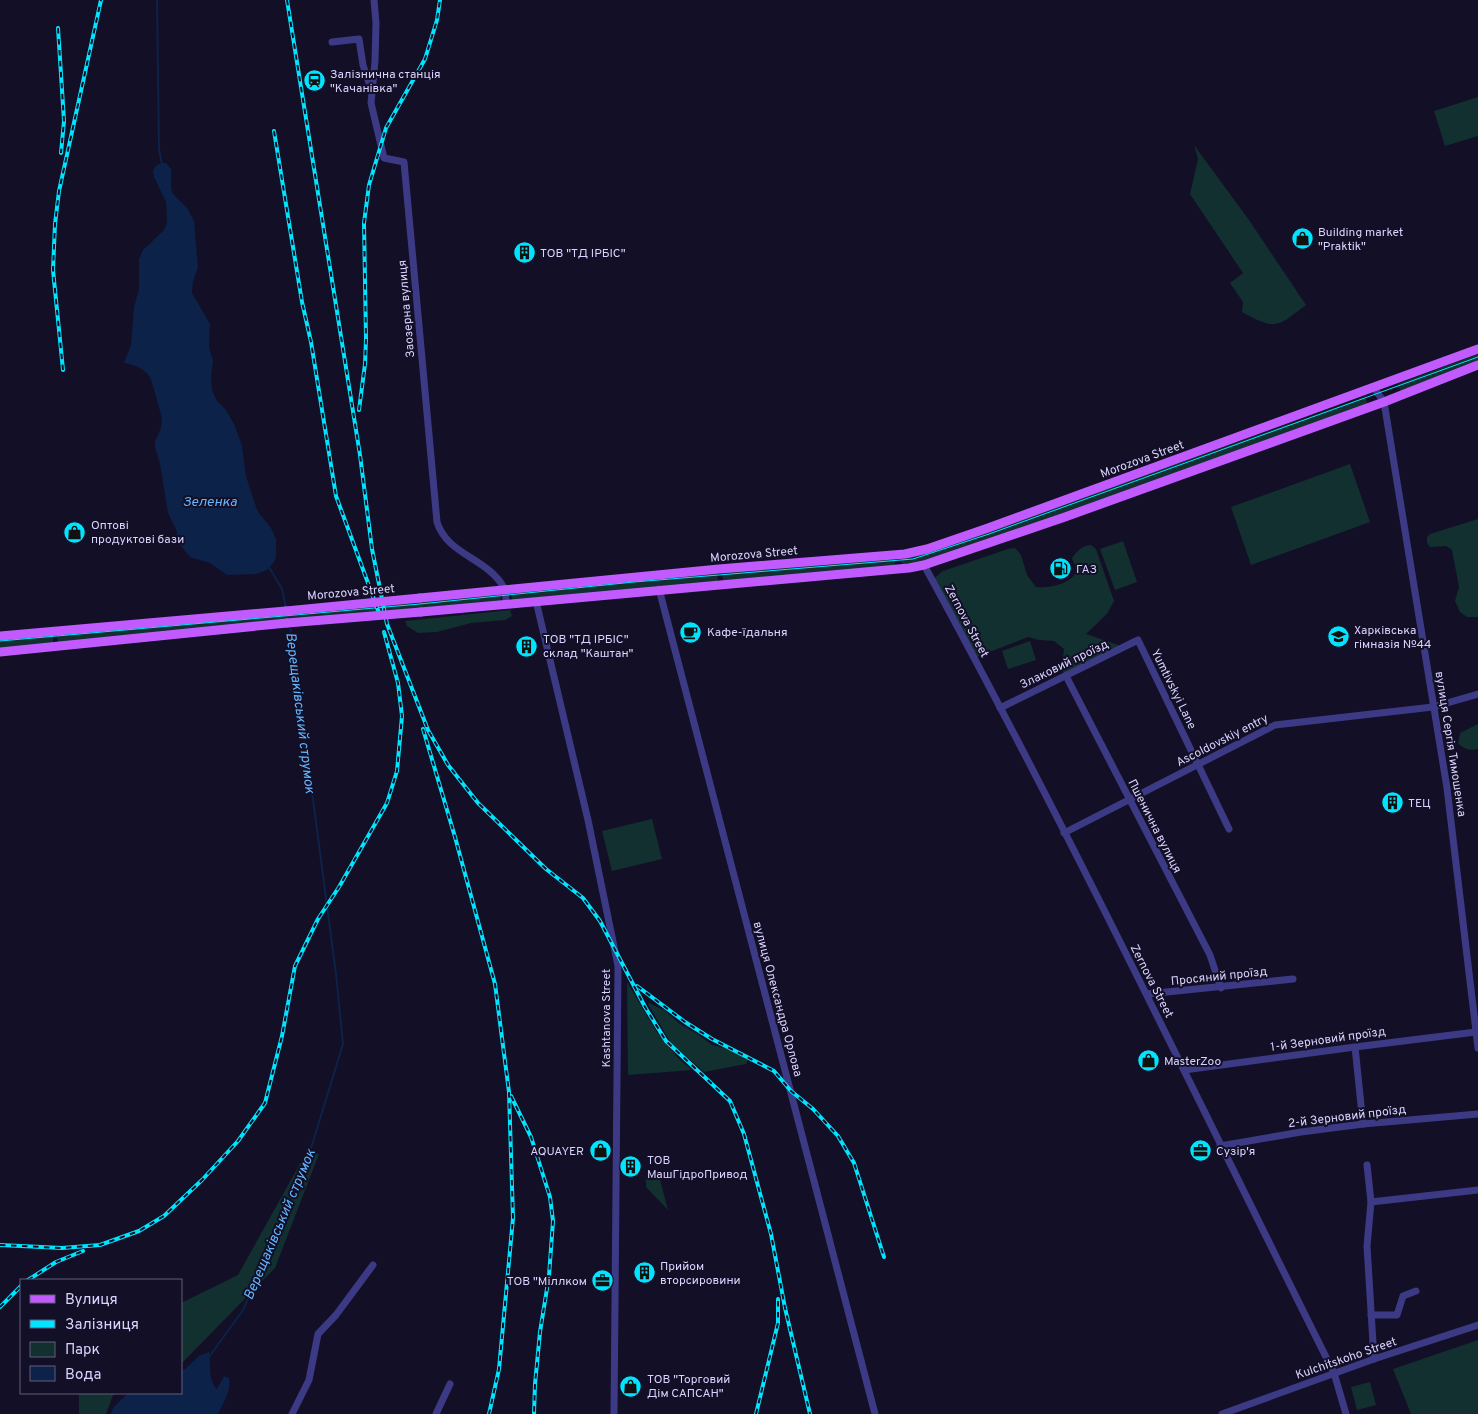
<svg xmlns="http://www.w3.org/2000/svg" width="1478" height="1414" font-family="Overpass,sans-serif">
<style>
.green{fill:#12302f}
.water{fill:#0c2248}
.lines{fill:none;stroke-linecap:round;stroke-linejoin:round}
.stream{stroke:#0c2248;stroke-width:2}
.minor{stroke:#3d3a85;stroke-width:7}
.major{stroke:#c25bff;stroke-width:9}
.tram{stroke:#00e5ff;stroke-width:1}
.rail-casing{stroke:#00e5ff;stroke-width:4}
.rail{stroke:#130f26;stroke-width:2;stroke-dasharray:5.5;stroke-linecap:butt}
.major-bridge{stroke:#c25bff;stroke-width:9}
.labels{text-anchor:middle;stroke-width:4;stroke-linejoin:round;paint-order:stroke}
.poi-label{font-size:12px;fill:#d9d4ff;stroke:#130f26;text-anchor:start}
.street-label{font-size:12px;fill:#d9d4ff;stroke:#130f26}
.water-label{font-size:14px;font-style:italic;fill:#62b6ff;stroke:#130f26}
</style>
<rect width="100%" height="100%" fill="#130f26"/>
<!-- green -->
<g class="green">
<path d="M 1478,97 L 1478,136 L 1445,146 L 1434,111 Z"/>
<path d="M 1194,145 L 1249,220 L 1306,305 C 1277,327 1276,331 1242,312 L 1243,302 L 1230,283 L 1243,273 L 1190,194 L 1198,159 Z"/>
<path d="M 1478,354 L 1478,363 L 1401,393 L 1398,384 Z"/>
<path d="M 1365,397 L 1368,405 L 929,561 L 902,566 L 901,557 L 929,552 Z"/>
<path d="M 1350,464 L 1370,522 L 1251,565 L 1231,507 Z"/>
<path d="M 1478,519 L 1478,617 L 1467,617 L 1460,612 L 1455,601 L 1459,587 L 1452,550 L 1446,546 L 1430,547 L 1427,543 L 1427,537 L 1430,534 Z"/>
<path d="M 1123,541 L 1137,582 L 1115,590 L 1100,549 Z"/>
<path d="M 1091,545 L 1096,549 L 1114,601 L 1107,614 L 1086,634 L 1124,647 L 1063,674 L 1062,666 L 1064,649 L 1054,641 L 1039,640 L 1028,637 L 974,658 L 932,580 L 943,571 L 1008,549 L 1015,548 L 1021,555 L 1027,575 L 1036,587 C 1049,588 1070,585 1077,571 L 1072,558 C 1078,550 1082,546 1091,545 Z"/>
<path d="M 895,557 L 895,566 L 723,581 L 722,572 Z"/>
<path d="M 717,572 L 718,582 L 512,600 L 511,592 Z"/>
<path d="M 500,593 L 501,601 L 58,644 L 57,634 Z"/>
<path d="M 510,610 L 512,616 L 505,620 L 471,623 L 437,632 L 418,633 L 407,626 L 405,621 Z"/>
<path d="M 53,634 L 53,643 L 0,648 L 0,639 Z"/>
<path d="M 1030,641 L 1036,660 L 1008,669 L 1002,651 Z"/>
<path d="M 1478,724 L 1478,749 C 1470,751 1463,749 1458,743 L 1460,733 Z"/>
<path d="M 652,819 L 662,859 L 612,871 L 602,831 Z"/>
<path d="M 627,982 L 656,1031 L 680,1060 L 692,1070 L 628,1075 Z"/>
<path d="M 649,1003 L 664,1010 L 680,1024 L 699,1035 L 712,1045 L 742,1052 L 750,1056 L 746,1064 L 704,1072 L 671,1043 L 648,1004 Z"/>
<path d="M 307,1151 L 319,1154 L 275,1268 L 181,1364 L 181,1303 L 238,1275 Z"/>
<path d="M 659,1176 L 668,1210 L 646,1187 L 646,1178 Z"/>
<path d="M 1478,1340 L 1478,1414 L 1411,1414 L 1393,1369 Z"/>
<path d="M 1370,1382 L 1376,1405 L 1357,1410 L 1351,1387 Z"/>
<path d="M 79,1393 L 117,1393 L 113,1395 L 106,1414 L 79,1414 Z"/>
</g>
<!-- water -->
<g class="water">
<path d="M 161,163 L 166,163 L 171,169 L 171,188 L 173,194 L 187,208 L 194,221 L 198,268 L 193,281 L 192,293 L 210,324 L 209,346 L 213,361 L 211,376 L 212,390 L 217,401 L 226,410 L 235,426 L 242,446 L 246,476 L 256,507 L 259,513 L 271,528 L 276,539 L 276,557 L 274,562 L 267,570 L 256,574 L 227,575 L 210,563 L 190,557 L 176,540 L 177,532 L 168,513 L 160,464 L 155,447 L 155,441 L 161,428 L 162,418 L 151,379 C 146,369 135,365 124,363 L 131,345 L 134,307 L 139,290 L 139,259 L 143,250 L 164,230 L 167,223 L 166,202 L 154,177 L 153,170 L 156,166 Z"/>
<path d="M 209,1352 C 211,1364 208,1381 217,1389 L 224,1376 L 229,1378 C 232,1390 223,1403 218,1414 L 111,1414 L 113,1408 L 128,1393 L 181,1393 L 181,1370 L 185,1369 L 199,1356 Z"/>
</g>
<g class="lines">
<!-- stream -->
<g class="stream">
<path d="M 157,0 L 159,149 L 162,165"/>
<path d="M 269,567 L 282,589 L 286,608"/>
<path d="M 209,1357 L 243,1310 L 304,1171 L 343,1044 L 336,974 L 290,625"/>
</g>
<!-- minor -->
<g class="minor">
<path d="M 374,0 L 376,23 L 375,61 L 371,103 L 384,158 L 404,162 L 437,522 C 447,555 488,558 504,588 C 506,592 506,599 506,604"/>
<path d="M 332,42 L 359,39 L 363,65 L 371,89"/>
<path d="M 1374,388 L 1384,402 L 1447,788 L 1478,1048"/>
<path d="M 924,565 C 1069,830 1199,1103 1334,1373 L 1346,1414"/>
<path d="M 659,589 L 875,1414"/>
<path d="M 536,601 L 588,820 L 618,966 L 614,1414"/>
<path d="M 1066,676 L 1210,955 L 1221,988"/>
<path d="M 1000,708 L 1138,640 L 1229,829"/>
<path d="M 1064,833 L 1275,725 L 1433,707 L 1478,694"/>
<path d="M 1147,994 L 1293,979"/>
<path d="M 1355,1047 L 1363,1124"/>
<path d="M 1184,1070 L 1355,1047 L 1476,1032"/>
<path d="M 1220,1146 L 1301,1132 L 1363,1124 L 1478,1114"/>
<path d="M 1367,1165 L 1371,1202 L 1367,1246 L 1374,1359"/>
<path d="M 1371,1202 L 1478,1190"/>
<path d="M 1371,1315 L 1397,1315 L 1403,1296 L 1416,1291"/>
<path d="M 292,1414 L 309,1380 L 318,1334 L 336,1315 L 373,1265"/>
<path d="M 436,1414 L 450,1384"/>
<path d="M 1222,1414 L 1374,1359 L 1478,1325"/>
</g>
<!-- major -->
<g class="major">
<path d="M 420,598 L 719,569 L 905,554 L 927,549 L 988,528 L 1478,349"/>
<path d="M 421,612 L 909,568 L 924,565 L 1065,517 L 1384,402 L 1478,365"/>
<path d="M 0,636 L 286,611"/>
<path d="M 0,652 L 287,623"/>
</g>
<!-- tram -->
<path class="tram" d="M 0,641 L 420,604 L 634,582 L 913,559 L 989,534 L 1478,357"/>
<defs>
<g id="rail">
<path d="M 287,0 L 360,455 L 372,549 L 387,624 L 428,730 L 448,765 L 478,803 L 546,869 L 583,898 L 600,921 L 645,1007 L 666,1041 L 730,1101 L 744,1134 L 771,1234 L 785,1308 L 810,1414"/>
<path d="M 58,28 L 64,121 L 61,153"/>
<path d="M 274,131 L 302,302 L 311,342 L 336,496 L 379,613"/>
<path d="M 63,370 L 53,270 L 55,224 L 59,191 L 101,0"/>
<path d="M 359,410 L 365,364 L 366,339 L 364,223 L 369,185 L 386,128 L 425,59 L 437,20 L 440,0"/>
<path d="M 423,729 L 455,837 L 495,984 L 509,1092 L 513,1218 L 499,1369 L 489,1414"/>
<path d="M 637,986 L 685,1022 L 712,1039 L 774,1071 L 791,1091 L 813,1109 L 838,1136 L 854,1163 L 884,1257"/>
<path d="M 511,1096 L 531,1137 L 550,1197 L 553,1221 L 549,1276 L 540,1332 L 535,1384 L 534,1414"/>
<path d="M 0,1245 L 62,1248 L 100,1245 L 139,1231 L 164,1216 L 202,1180 L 238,1141 L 265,1103 L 282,1036 L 295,966 L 318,919 L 339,887 L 387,803 L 397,771 L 402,716 L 398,683 L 384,632"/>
<path d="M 28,1280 L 56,1262 L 83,1251"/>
<path d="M 0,1307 L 21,1286"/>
<path d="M 756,1414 L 778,1323 L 778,1299"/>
</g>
</defs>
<!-- rail casing -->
<use href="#rail" class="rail-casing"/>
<!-- rail -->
<use href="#rail" class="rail"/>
<!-- major-bridge -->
<g class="major-bridge">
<path d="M 286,611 L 420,598"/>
<path d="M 287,623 L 421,612"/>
</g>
</g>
<!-- icons -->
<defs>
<symbol id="station-disc" viewBox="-11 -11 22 22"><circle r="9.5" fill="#00e5ff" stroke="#130f26"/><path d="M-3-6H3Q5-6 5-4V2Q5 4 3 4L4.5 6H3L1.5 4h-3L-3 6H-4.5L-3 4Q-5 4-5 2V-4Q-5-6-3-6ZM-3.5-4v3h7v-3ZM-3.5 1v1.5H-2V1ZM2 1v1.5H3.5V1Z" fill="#111"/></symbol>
<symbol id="shop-disc" viewBox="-11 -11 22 22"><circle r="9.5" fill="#00e5ff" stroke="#130f26"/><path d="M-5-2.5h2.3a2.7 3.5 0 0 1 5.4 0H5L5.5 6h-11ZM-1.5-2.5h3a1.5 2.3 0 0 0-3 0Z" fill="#111"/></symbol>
<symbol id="building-disc" viewBox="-11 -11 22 22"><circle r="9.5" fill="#00e5ff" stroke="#130f26"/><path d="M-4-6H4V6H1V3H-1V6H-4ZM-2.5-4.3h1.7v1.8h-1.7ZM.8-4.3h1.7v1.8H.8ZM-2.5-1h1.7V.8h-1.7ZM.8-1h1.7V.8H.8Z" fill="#111"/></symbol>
<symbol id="fuel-disc" viewBox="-11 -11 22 22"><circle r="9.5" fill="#00e5ff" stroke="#130f26"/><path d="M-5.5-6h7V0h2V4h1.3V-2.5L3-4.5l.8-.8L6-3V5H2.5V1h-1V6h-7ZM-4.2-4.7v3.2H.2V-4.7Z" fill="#111"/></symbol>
<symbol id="cafe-disc" viewBox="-11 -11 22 22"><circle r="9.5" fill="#00e5ff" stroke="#130f26"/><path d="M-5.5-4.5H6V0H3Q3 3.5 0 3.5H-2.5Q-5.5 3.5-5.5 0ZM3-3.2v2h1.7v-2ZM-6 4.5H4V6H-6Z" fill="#111"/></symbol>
<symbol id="school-disc" viewBox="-11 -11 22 22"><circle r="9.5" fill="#00e5ff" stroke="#130f26"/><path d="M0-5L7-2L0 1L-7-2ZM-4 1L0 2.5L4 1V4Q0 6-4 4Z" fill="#111"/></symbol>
<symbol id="office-disc" viewBox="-11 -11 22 22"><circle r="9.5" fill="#00e5ff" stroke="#130f26"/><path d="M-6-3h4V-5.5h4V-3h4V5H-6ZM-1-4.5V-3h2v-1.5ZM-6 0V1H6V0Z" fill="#111"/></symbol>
</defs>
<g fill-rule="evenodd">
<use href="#station-disc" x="302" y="68" width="25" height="25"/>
<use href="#shop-disc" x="1290" y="226" width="25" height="25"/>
<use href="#building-disc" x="512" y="240" width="25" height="25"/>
<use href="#shop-disc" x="62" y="520" width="25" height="25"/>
<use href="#fuel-disc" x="1048" y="556" width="25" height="25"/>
<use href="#cafe-disc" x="678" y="620" width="25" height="25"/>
<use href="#school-disc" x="1326" y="624" width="25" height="25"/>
<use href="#building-disc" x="514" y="634" width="25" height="25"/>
<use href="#building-disc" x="1380" y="790" width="25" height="25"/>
<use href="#shop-disc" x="1136" y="1048" width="25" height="25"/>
<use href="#shop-disc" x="588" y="1138" width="25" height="25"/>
<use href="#office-disc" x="1188" y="1138" width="25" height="25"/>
<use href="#building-disc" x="618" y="1154" width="25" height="25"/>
<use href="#building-disc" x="632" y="1260" width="25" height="25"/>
<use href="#office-disc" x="590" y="1268" width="25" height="25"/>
<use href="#shop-disc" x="618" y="1374" width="25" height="25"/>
</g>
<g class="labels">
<!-- poi labels -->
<g class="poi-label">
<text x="330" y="78">Залізнична станція<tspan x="330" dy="14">"Качанівка"</tspan></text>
<text x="1318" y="236">Building market<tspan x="1318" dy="14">"Praktik"</tspan></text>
<text x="540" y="257">ТОВ "ТД ІРБІС"</text>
<text x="91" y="529">Оптові<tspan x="91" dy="14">продуктові бази</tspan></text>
<text x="1076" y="573">ГАЗ</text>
<text x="1354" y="634">Харківська<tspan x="1354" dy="14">гімназія №44</tspan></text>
<text x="707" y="636">Кафе-їдальня</text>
<text x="543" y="643">ТОВ "ТД ІРБІС"<tspan x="543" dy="14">склад "Каштан"</tspan></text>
<text x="1408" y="807">ТЕЦ</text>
<text x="1164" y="1065">MasterZoo</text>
<text x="584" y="1155" text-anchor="end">AQUAYER</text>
<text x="1216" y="1155">Сузір'я</text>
<text x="647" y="1164">ТОВ<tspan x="647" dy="14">МашГідроПривод</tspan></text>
<text x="660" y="1270">Прийом<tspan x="660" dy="14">вторсировини</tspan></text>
<text x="587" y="1285" text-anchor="end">ТОВ "Міллком</text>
<text x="647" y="1383">ТОВ "Торговий<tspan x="647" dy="14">Дім САПСАН"</tspan></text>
</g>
<!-- street labels -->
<g class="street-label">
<text transform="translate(406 309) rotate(-95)" y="4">Заозерна вулиця</text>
<text transform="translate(1142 459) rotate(-20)" y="4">Morozova Street</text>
<text transform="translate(754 554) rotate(-5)" y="4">Morozova Street</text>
<text transform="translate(351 592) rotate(-5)" y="4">Morozova Street</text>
<text transform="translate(967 621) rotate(62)" y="4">Zernova Street</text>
<text transform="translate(1064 664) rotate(-26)" y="4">Злаковий проїзд</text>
<text transform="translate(1174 689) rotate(64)" y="4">Yumtivskyi Lane</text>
<text transform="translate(1222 740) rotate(-27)" y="4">Ascoldovskiy entry</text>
<text transform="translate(1451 744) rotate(81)" y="4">вулиця Сергія Тимошенка</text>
<text transform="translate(1155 826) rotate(63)" y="4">Пшенична вулиця</text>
<text transform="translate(1219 976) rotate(-6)" y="4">Просяний проїзд</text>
<text transform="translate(1152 981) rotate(63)" y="4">Zernova Street</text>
<text transform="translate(778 999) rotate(75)" y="4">вулиця Олександра Орлова</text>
<text transform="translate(606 1018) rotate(-90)" y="4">Kashtanova Street</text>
<text transform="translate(1328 1039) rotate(-8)" y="4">1-й Зерновий проїзд</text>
<text transform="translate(1347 1116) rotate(-7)" y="4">2-й Зерновий проїзд</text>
<text transform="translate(1346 1358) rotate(-19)" y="4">Kulchitskoho Street</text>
</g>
<!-- water labels -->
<g class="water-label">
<text x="210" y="506">Зеленка</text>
<text transform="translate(301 713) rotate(83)" y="5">Верещаківський струмок</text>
<text transform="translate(279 1224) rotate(-67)" y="5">Верещаківський струмок</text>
</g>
</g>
<!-- legend -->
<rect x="20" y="1279" width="162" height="115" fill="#130f26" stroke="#625e7d"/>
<rect x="30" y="1295" width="25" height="8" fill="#c25bff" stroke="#625e7d"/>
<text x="65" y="1304" font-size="15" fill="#d9d4ff">Вулиця</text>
<rect x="30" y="1320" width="25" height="8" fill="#00e5ff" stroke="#625e7d"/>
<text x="65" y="1329" font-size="15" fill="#d9d4ff">Залізниця</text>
<rect x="30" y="1342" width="25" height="15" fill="#12302f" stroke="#625e7d"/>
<text x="65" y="1354" font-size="15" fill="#d9d4ff">Парк</text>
<rect x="30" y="1366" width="25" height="15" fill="#0c2248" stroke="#625e7d"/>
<text x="65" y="1379" font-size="15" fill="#d9d4ff">Вода</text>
</svg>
